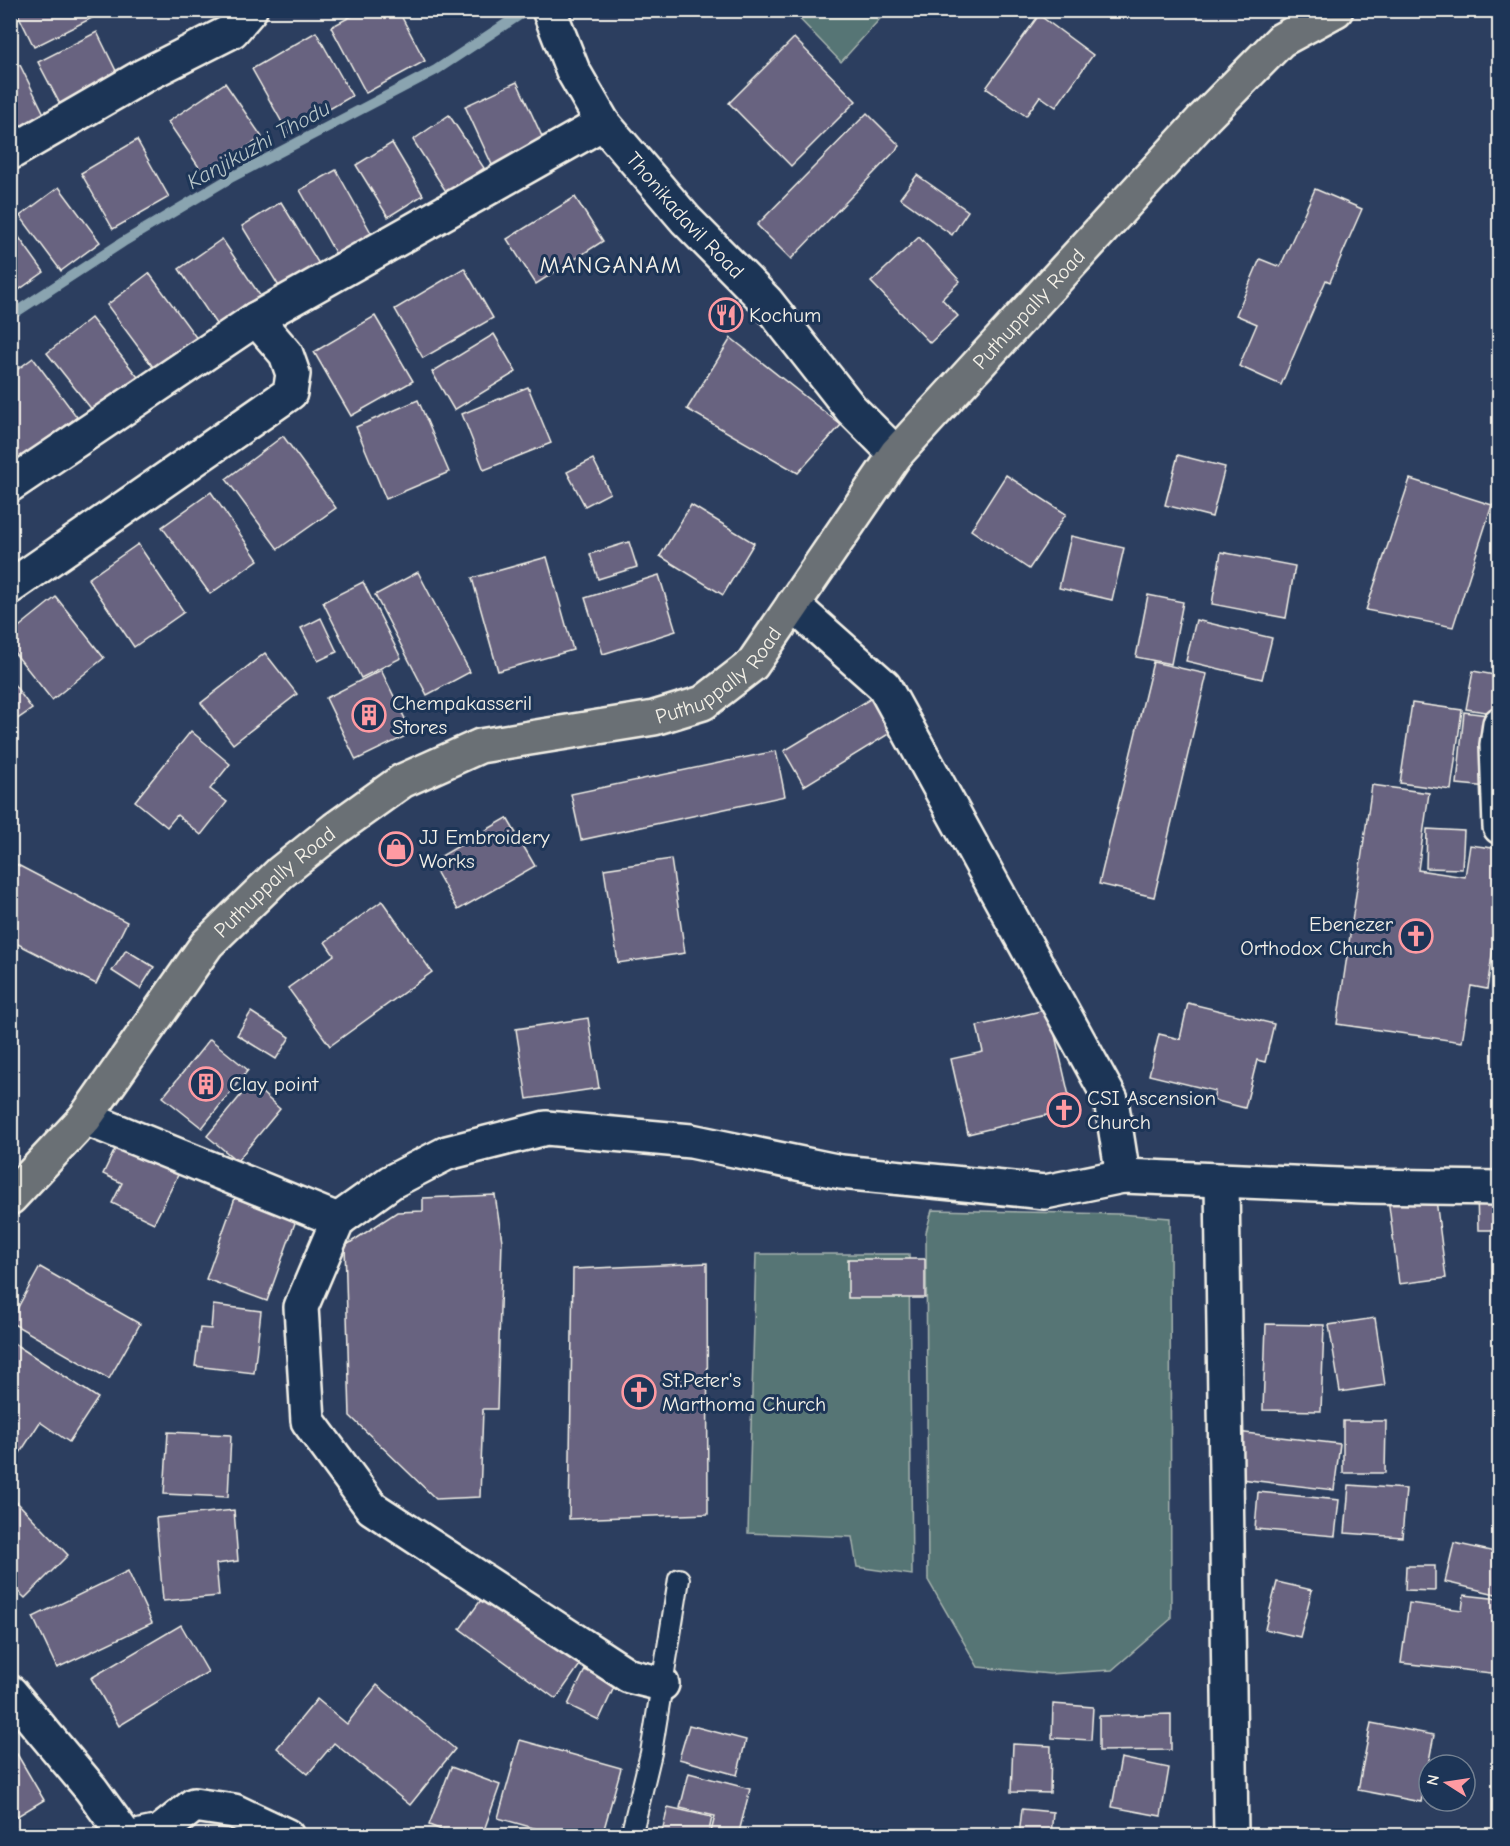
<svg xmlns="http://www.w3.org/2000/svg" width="1510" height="1846" font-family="'Comic Neue',sans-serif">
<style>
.green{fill:#577574;stroke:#a6b3ae;stroke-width:1.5}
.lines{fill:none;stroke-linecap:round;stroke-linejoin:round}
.stream{stroke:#8aa4b0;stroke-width:10}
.building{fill:#686480;stroke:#f4f1e8;stroke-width:1.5}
.lane-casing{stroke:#f4f1e8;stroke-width:24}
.street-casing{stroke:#f4f1e8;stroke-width:38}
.primary-casing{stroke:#f4f1e8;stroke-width:38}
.lane{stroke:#1d3557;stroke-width:20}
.street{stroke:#1d3557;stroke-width:33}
.primary{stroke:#6a7074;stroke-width:33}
.labels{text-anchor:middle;stroke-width:6;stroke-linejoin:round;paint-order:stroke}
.street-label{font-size:21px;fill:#f4f1e8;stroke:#1d3557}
.poi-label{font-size:21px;fill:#f4f1e8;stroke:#1d3557;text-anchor:start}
.water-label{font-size:22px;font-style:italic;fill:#b6c4c7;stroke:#1d3557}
.quarter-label{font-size:24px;letter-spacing:1.5px;fill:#f4f1e8;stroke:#1d3557}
</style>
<rect width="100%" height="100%" fill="#2c3e5f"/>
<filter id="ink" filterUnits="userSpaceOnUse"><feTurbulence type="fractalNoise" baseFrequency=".0167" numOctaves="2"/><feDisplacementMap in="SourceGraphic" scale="12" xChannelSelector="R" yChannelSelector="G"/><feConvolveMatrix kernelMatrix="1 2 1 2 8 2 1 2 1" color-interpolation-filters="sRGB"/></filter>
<g filter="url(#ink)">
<!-- green -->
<g class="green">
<path d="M 792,11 L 887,11 L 841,62 Z"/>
<path d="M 932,1210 L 1119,1214 L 1170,1218 L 1171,1619 L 1112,1670 L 1050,1674 L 978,1667 L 928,1580 L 926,1232 Z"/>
<path d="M 756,1254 L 909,1254 L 912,1575 L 857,1567 L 852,1537 L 748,1533 Z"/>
</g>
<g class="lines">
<!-- stream -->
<path class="stream" d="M 10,316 L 123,242 L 232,177 L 436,70 L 527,10"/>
</g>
<!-- building -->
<g class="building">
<path d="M 16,10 L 103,10 L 104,12 L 34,47 Z"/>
<path d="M 363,10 L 398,10 L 425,61 L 366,93 L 331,27 Z"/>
<path d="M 1039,15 L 1093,55 L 1056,107 L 1040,96 L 1026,116 L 986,88 Z"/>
<path d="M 97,32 L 119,77 L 61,106 L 38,62 Z"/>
<path d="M 316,32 L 352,96 L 288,133 L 252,69 Z"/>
<path d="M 794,38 L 856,101 L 791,166 L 729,103 Z"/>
<path d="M 20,65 L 48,122 L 10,141 L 10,69 Z"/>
<path d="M 517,82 L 545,143 L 493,167 L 465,106 Z"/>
<path d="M 225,83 L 262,137 L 205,176 L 168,122 Z"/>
<path d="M 867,113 L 900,146 L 791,259 L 757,225 Z"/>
<path d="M 449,115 L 484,168 L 447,193 L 413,140 Z"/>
<path d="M 137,140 L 169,197 L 113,229 L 81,173 Z"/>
<path d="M 392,143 L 423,195 L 388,217 L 356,165 Z"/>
<path d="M 336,170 L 374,238 L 338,258 L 300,190 Z"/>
<path d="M 917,175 L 968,211 L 952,235 L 900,198 Z"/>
<path d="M 59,187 L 100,242 L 61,271 L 20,216 Z"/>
<path d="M 1315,189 L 1362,209 L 1330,282 L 1326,280 L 1281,385 L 1239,366 L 1257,324 L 1236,315 L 1260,259 L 1280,267 Z"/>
<path d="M 575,197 L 603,241 L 536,284 L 507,239 Z"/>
<path d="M 281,202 L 319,264 L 280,288 L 242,226 Z"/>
<path d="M 10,225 L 44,272 L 10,296 Z"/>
<path d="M 919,237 L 960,281 L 942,299 L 958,316 L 930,343 L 871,282 Z"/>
<path d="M 222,239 L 261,297 L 218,327 L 179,269 Z"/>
<path d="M 464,268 L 493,318 L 423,358 L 395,309 Z"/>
<path d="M 149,273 L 198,340 L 156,371 L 107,305 Z"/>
<path d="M 375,316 L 413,381 L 351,416 L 314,352 Z"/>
<path d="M 91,318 L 141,381 L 97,416 L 47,353 Z"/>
<path d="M 494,334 L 516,372 L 454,410 L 432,372 Z"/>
<path d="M 731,338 L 841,425 L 798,473 L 687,409 Z"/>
<path d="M 33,358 L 77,417 L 10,466 L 10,375 Z"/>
<path d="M 528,387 L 551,443 L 484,470 L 462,414 Z"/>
<path d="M 418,400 L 449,472 L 386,499 L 356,427 Z"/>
<path d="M 283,436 L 336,508 L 278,549 L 226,479 Z"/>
<path d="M 1178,455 L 1225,467 L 1212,517 L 1165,505 Z"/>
<path d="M 593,459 L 610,493 L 585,506 L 567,472 Z"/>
<path d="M 1006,475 L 1066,514 L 1029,569 L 971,530 Z"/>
<path d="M 1410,479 L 1492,505 L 1453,627 L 1366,610 Z"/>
<path d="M 211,492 L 258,560 L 210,594 L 162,527 Z"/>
<path d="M 691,505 L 754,543 L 723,595 L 660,556 Z"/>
<path d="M 1071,536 L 1124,548 L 1112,600 L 1059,588 Z"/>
<path d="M 629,542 L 637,567 L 598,579 L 590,554 Z"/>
<path d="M 138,544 L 184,612 L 134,647 L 88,579 Z"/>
<path d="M 1221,552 L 1295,566 L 1286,618 L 1212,604 Z"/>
<path d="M 547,557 L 573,650 L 498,671 L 472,578 Z"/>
<path d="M 418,572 L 470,672 L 427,695 L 375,595 Z"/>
<path d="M 659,575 L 676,631 L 603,654 L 585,598 Z"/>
<path d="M 363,582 L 401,658 L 361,678 L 323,602 Z"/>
<path d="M 1148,595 L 1183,602 L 1171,664 L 1136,657 Z"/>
<path d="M 56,597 L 104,658 L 52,700 L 10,647 L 10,634 Z"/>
<path d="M 321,618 L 337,652 L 318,661 L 301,628 Z"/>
<path d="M 1196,620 L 1272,638 L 1262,679 L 1186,661 Z"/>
<path d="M 265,653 L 297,694 L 233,744 L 201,703 Z"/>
<path d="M 1153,662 L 1207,674 L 1154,897 L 1099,884 Z"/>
<path d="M 381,670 L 412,733 L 356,760 L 326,698 Z"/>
<path d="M 1473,671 L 1500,676 L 1493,713 L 1466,709 Z"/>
<path d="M 10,679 L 32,709 L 10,724 Z"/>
<path d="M 875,696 L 895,730 L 804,786 L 784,751 Z"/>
<path d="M 1412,703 L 1462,710 L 1451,790 L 1400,783 Z"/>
<path d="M 1464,712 L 1496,716 L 1488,787 L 1457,784 Z"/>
<path d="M 191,731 L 230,764 L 210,789 L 227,802 L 201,835 L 177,815 L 167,827 L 135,801 Z"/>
<path d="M 776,751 L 785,796 L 581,840 L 571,794 Z"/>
<path d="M 1372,785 L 1429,793 L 1418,870 L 1465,877 L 1470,845 L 1500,849 L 1500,900 L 1487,989 L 1471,986 L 1462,1042 L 1337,1024 Z"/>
<path d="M 507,818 L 535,866 L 458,910 L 431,862 Z"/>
<path d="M 1427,829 L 1464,831 L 1462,869 L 1426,868 Z"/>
<path d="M 671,859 L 685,953 L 618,963 L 604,869 Z"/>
<path d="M 10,861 L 127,922 L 96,984 L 10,940 Z"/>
<path d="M 382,901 L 432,972 L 330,1046 L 288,988 L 334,955 L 325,942 Z"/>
<path d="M 126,950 L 154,967 L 140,989 L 112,971 Z"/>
<path d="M 1188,1003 L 1274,1024 L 1265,1062 L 1257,1060 L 1245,1108 L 1213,1100 L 1215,1091 L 1149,1075 L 1159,1034 L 1180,1039 Z"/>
<path d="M 1049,1009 L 1072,1109 L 968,1134 L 951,1059 L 983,1052 L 977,1026 Z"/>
<path d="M 251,1012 L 290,1037 L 276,1059 L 237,1035 Z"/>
<path d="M 588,1018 L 599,1088 L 527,1099 L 516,1029 Z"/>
<path d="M 210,1039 L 248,1070 L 202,1128 L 163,1097 Z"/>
<path d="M 251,1083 L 280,1109 L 237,1161 L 207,1136 Z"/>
<path d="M 120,1139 L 181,1169 L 154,1223 L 112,1203 L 122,1183 L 103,1174 Z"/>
<path d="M 1435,1192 L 1446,1278 L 1399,1284 L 1388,1198 Z"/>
<path d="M 1477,1193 L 1500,1193 L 1500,1230 L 1478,1230 Z"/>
<path d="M 495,1195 L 502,1241 L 497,1409 L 483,1409 L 480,1497 L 436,1499 L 350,1416 L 345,1246 L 397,1212 L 423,1211 L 423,1198 Z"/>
<path d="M 235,1198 L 296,1220 L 267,1301 L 206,1279 Z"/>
<rect x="848" y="1259" width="77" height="39"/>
<path d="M 707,1263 L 708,1514 L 569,1519 L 573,1269 Z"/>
<path d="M 40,1267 L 140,1324 L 109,1379 L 10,1322 Z"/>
<path d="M 213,1305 L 261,1311 L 254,1373 L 195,1366 L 200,1328 L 211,1329 Z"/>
<path d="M 1375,1318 L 1385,1385 L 1340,1392 L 1329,1325 Z"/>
<path d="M 1266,1324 L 1324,1325 L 1321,1411 L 1263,1410 Z"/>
<path d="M 10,1341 L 98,1398 L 69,1442 L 40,1422 L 18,1456 L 10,1451 Z"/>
<path d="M 1343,1421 L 1386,1421 L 1385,1473 L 1343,1473 Z"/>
<path d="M 168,1432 L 231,1435 L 228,1497 L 164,1494 Z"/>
<path d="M 1237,1432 L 1340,1444 L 1334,1490 L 1232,1478 Z"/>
<path d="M 1349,1485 L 1406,1489 L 1402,1537 L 1345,1533 Z"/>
<path d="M 1258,1492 L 1339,1500 L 1335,1536 L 1255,1529 Z"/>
<path d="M 10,1495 L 68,1555 L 25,1598 L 10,1584 Z"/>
<path d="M 234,1510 L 238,1561 L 216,1564 L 219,1596 L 163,1601 L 156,1518 Z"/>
<path d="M 1454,1543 L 1500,1553 L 1500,1595 L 1445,1582 Z"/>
<path d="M 1406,1566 L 1435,1566 L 1435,1591 L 1405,1590 Z"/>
<path d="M 128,1571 L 152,1623 L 57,1668 L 33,1617 Z"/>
<path d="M 1277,1582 L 1312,1590 L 1300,1637 L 1265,1629 Z"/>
<path d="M 486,1593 L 582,1662 L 556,1699 L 460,1629 Z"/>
<path d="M 1464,1595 L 1500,1599 L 1500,1674 L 1401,1663 L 1409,1603 L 1462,1610 Z"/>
<path d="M 181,1625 L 208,1672 L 119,1726 L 91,1678 Z"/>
<path d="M 585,1670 L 615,1685 L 599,1720 L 568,1705 Z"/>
<path d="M 377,1685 L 455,1749 L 410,1805 L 334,1743 L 308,1774 L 277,1748 L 317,1699 L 347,1724 Z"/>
<path d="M 1053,1704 L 1093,1707 L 1091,1740 L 1052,1738 Z"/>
<path d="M 1171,1714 L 1171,1750 L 1099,1751 L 1099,1716 Z"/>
<path d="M 1371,1723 L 1434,1735 L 1421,1802 L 1358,1790 Z"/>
<path d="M 689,1725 L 746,1740 L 737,1775 L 679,1759 Z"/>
<path d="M 520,1740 L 621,1768 L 602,1836 L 562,1836 L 498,1818 Z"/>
<path d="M 1013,1744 L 1051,1746 L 1050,1793 L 1011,1792 Z"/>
<path d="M 17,1754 L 44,1800 L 11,1820 L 10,1758 Z"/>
<path d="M 1121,1758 L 1169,1768 L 1161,1816 L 1112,1807 Z"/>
<path d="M 451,1767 L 500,1785 L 482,1836 L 457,1836 L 429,1825 Z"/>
<path d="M 689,1773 L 750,1789 L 738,1836 L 710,1836 L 715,1816 L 680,1808 Z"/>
<path d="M 668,1807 L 712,1817 L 708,1836 L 661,1836 Z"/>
<path d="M 1022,1809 L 1053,1812 L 1051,1836 L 1019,1836 Z"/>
</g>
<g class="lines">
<defs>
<path id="lane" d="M 631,1836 L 651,1753 L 679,1579"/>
<g id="street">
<path id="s1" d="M 549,10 L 573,71 L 603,123 L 686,220 L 766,301 L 851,409 L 896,454"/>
<path d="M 10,153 L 143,76 L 232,31 L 250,10"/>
<path d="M 10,485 L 256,319 L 603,123"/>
<path d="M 10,587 L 290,393 L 293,374 L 286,354 L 256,319"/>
<path d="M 793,605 L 884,686 L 1111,1100 L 1123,1176"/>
<path d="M 1500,724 L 1497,745 L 1500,827"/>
<path d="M 85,1118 L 338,1220 L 391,1182 L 447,1153 L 546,1128 L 691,1141 L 841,1172 L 1045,1192 L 1123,1176 L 1363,1186 L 1500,1188"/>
<path d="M 1222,1181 L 1231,1836"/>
<path d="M 338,1220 L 301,1307 L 308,1421 L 372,1508 L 629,1676 L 662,1684"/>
<path d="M 10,1692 L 91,1789 L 125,1836"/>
<path d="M 141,1836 L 160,1832 L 194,1805 L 234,1811 L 287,1836"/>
</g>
<g id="primary">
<path id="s2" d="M 10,1198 L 85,1118 L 207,944 L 280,873 L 335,829 L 402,781 L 480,746 L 654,718 L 703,703 L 752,665 L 896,454 L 1204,118 L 1281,40 L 1336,10"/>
</g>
</defs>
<!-- lane casing -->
<use href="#lane" class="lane-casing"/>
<!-- street casing -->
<use href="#street" class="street-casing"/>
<!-- primary casing -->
<use href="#primary" class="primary-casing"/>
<!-- lane -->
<use href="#lane" class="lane"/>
<!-- street -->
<use href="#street" class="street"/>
<!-- primary -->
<use href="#primary" class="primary"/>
</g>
</g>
<!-- icons -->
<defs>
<symbol id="restaurant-ring" viewBox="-11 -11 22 22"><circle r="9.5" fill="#1d3557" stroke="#ff9aa2" stroke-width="1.5"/><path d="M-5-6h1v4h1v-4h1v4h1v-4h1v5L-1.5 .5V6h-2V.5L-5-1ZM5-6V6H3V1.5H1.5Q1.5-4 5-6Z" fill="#ff9aa2"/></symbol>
<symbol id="building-ring" viewBox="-11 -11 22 22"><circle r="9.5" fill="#1d3557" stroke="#ff9aa2" stroke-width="1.5"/><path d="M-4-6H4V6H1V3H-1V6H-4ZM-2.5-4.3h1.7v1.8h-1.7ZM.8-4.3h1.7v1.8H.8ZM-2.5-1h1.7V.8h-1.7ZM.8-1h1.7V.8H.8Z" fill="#ff9aa2"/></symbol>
<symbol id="shop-ring" viewBox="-11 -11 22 22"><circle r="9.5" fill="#1d3557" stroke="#ff9aa2" stroke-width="1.5"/><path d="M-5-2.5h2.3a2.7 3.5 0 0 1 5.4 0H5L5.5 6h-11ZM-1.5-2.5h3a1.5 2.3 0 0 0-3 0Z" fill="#ff9aa2"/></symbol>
<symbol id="church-ring" viewBox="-11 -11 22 22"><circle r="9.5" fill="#1d3557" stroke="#ff9aa2" stroke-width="1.5"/><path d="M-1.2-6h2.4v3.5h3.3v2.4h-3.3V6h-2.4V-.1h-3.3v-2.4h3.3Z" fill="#ff9aa2"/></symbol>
</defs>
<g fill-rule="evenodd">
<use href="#restaurant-ring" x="707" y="296" width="38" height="38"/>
<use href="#building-ring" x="350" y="696" width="38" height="38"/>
<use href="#shop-ring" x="377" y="830" width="38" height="38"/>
<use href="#church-ring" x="1397" y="917" width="38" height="38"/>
<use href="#building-ring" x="187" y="1065" width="38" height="38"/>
<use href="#church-ring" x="1045" y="1091" width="38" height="38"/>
<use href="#church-ring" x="620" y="1373" width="38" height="38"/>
</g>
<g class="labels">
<!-- street labels -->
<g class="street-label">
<text dy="7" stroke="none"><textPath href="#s1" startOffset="249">Thonikadavil Road</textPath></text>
<text dy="7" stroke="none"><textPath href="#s2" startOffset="1404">Puthuppally Road</textPath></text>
<text dy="7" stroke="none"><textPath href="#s2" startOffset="918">Puthuppally Road</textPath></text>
<text dy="7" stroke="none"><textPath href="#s2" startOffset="414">Puthuppally Road</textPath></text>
</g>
<!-- poi labels -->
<g class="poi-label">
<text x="749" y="322">Kochum</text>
<text x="392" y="710">Chempakasseril<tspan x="392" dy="24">Stores</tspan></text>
<text x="419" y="844">JJ Embroidery<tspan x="419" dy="24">Works</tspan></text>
<text x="1393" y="931" text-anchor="end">Ebenezer<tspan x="1393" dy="24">Orthodox Church</tspan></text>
<text x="229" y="1091">Clay point</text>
<text x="1087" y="1105">CSI Ascension<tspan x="1087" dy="24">Church</tspan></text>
<text x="662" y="1387">St.Peter's<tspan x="662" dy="24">Marthoma Church</tspan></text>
</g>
<!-- water labels -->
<g class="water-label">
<text transform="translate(258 144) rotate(-29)" y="8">Kanjikuzhi Thodu</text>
</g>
<!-- quarter labels -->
<g class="quarter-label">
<text x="611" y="273">MANGANAM</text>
</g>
</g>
<!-- margin -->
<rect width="1510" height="1846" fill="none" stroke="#1d3557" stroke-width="36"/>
<rect x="18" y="18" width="1474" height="1810" fill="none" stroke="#f4f1e8" stroke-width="2" filter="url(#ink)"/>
<!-- north arrow -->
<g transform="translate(1447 1783) rotate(282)"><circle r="28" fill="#1d3557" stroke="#738091" stroke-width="1.5"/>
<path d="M0-4.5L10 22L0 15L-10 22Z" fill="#ff9aa2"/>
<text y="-9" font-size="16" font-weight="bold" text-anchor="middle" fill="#f4f1e8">N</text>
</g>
</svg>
